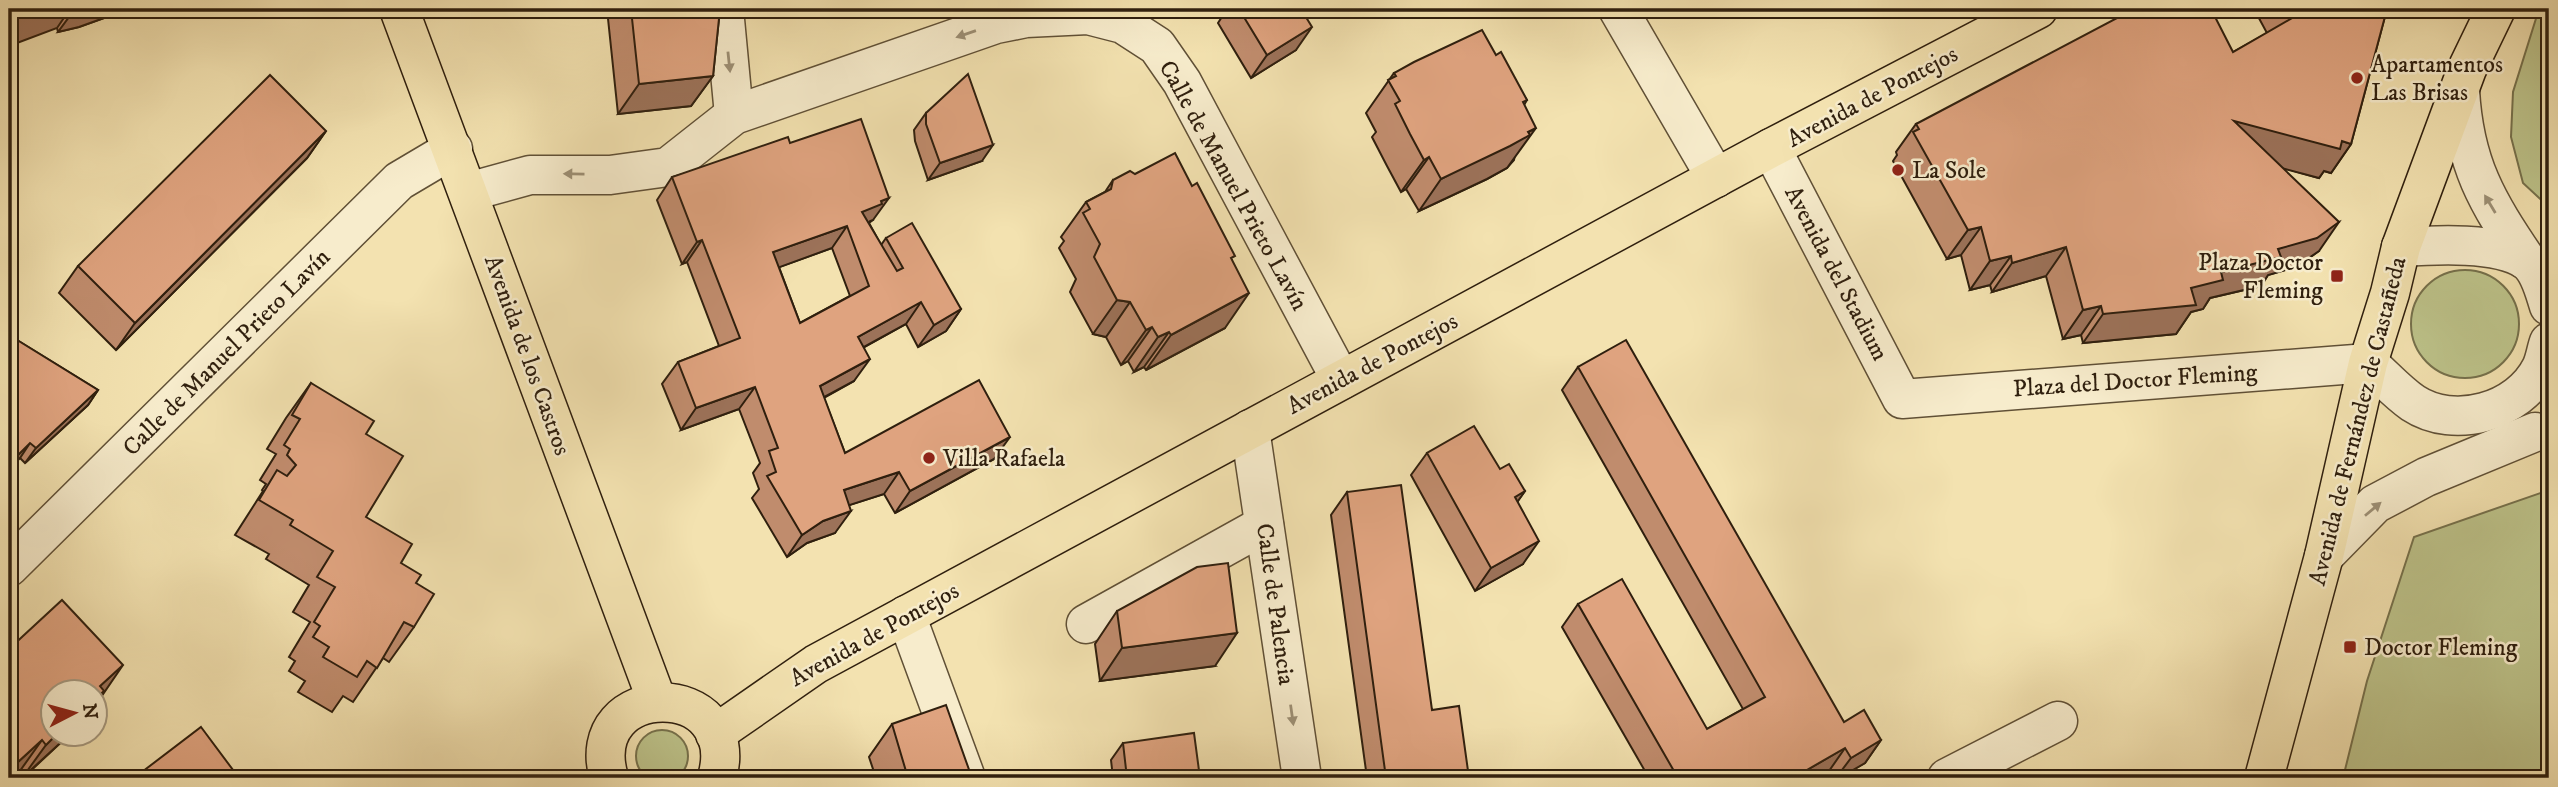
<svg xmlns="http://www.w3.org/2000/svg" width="2558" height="787" font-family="'IM FELL DW Pica',serif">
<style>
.green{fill:#bdc38a;stroke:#76714c;stroke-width:2}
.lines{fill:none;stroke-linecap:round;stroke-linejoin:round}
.minor-casing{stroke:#605036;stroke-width:41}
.major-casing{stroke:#2f1f0e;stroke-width:41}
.minor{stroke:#f7eccc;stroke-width:38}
.major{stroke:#f3e2b0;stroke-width:38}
.wall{fill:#c08c6d;stroke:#2f1f0e;stroke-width:2;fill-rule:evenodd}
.shaded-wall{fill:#9c7259;stroke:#2f1f0e;stroke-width:2}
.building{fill:#dfa37f;stroke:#2f1f0e;stroke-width:2;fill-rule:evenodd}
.oneway{fill:#9d9076}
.poi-dot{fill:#8f2418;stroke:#f7eccc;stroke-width:2.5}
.labels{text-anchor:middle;stroke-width:5;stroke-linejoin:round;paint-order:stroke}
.poi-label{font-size:24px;fill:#2f1f0e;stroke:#f7eccc;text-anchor:start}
.street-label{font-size:24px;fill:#2f1f0e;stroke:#f7eccc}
</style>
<rect width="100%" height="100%" fill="#f3e2b0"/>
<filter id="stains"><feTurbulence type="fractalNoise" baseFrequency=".00286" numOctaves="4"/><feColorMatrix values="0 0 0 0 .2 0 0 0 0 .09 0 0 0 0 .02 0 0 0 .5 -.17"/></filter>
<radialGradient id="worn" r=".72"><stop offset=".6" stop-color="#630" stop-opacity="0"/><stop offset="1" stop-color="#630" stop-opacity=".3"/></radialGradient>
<!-- green -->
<g class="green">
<path d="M 2539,9 L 2549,9 L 2549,207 L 2523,183 L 2511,137 L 2513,92 Z"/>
<circle cx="2465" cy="324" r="54"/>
<path d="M 2549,490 L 2549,778 L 2343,778 L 2367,681 L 2414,537 Z"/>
<circle cx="662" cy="756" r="26"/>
</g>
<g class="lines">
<defs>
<g id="minor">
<path d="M 724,9 L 734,115"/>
<path d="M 1618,9 L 1716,178"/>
<path d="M 2460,90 C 2464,164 2487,202 2527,261"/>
<path d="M 1771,148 L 1902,399 L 2368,363 C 2383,376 2397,392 2413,403 C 2454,430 2519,412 2541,368 C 2545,360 2546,350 2549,342"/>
<path d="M 468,192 L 530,175 L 610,175 L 668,167 L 734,115 L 996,24 L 1026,18 L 1088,15 L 1123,24 L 1157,46 L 1182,82 L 1341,380"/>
<path d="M 2401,247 C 2434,245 2499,241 2527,261 C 2540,271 2544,291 2549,306"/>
<path d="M 1250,429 L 1302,778"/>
<path d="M 2324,556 L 2375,504 L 2426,477 L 2535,432"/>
<path d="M 9,567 L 399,181 L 453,149"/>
<path d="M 906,615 L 966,778"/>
<path d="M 1086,624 L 1264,525"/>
<path d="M 1947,778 L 2058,721"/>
</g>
<g id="major">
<path d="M 399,9 L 657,701"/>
<path d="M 715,734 L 816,664 L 1771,148 L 2038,9"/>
<path d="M 609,778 C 580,678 745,677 717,778"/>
<path d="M 2264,778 L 2324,556 L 2368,363 L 2390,293 L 2401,247 L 2467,69 L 2496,9"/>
</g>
</defs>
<!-- minor casing -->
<use href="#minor" class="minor-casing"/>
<!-- major casing -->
<use href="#major" class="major-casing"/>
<!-- minor -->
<use href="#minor" class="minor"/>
<!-- major -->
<use href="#major" class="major"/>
</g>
<!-- wall -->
<g class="wall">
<path d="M 9,9 L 129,9 L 79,27 L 58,32 L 57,28 Z"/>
<path d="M 607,9 L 720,9 L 713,76 L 691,106 L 618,114 Z"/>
<path d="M 1227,9 L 1301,9 L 1296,50 L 1251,78 L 1218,23 Z"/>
<path d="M 2254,9 L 2387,9 L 2351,144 L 2331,173 L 2324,171 L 2319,178 L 2283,168 L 2319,251 L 2296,267 L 2268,275 L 2261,286 L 2210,298 L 2203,309 L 2191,312 L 2176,334 L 2083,343 L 2081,335 L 2063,339 L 2046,276 L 1992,292 L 1990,285 L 1970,290 L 1961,255 L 1947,259 L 1893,161 L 1897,155 L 1896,152 L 1916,124 L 2233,52 L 2267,33 Z"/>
<path d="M 1496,55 L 1527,100 L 1524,105 L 1514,160 L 1507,168 L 1487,179 L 1419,211 L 1406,189 L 1401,192 L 1387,166 L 1372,137 L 1376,132 L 1366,113 L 1394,73 Z"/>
<path d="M 926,113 L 982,161 L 928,180 L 915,141 L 914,130 Z"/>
<path d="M 326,131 L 307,158 L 116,350 L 59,293 L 78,266 Z"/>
<path d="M 790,143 L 873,220 L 869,223 L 881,245 L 886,238 L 961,309 L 946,331 L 918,347 L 906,324 L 863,348 L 854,381 L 824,398 L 845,453 L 994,459 L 895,513 L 884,494 L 849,505 L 835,533 L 807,543 L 787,557 L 752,498 L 759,489 L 753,473 L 760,463 L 739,409 L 681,430 L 662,384 L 678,362 L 719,346 L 687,262 L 682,264 L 657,200 L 672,177 ZM 832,248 L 850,296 L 800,323 L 779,267 Z"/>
<path d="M 1113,180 L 1232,260 L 1225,328 L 1146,370 L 1144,367 L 1134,372 L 1128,361 L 1121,365 L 1106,337 L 1093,334 L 1070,292 L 1076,279 L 1059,248 L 1064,241 L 1061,237 L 1086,202 L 1105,192 Z"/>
<path d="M 9,335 L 98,390 L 88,405 L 25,463 L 20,458 Z"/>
<path d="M 1578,367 L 1844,722 L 1881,740 L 1865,763 L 1839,778 L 1833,778 L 1829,771 L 1816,778 L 1649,778 L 1562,627 L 1578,604 L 1707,729 L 1743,709 L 1562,390 Z"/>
<path d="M 311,383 L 366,434 L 366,517 L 416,583 L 414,627 L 389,662 L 383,658 L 353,702 L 343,696 L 332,712 L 298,692 L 305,681 L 289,671 L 295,661 L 289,657 L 310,622 L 293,612 L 309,585 L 266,559 L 269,554 L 235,535 L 263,491 L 262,490 L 266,484 L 260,480 L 276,454 L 267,449 L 286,418 Z"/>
<path d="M 1427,453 L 1500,469 L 1525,491 L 1517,502 L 1523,564 L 1475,591 L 1411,475 Z"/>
<path d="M 1347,492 L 1432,710 L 1469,778 L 1367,778 L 1331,515 Z"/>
<path d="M 1117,611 L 1215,666 L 1100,681 L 1095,644 Z"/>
<path d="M 9,649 L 99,700 L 70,734 L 23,778 L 20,778 L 17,775 L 9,778 Z"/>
<path d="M 892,724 L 969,773 L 972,778 L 876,778 L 869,757 Z"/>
<path d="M 1123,743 L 1200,778 L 1113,778 L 1111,760 Z"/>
</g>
<!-- shaded-wall -->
<g class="shaded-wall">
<path d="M 44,9 L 70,9 L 57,28 L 9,46 L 9,24 L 13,20 Z"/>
<path d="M 75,9 L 129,9 L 79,27 L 58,32 Z"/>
<path d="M 1312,27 L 1296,50 L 1251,78 L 1267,55 Z"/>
<path d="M 713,76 L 691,106 L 618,114 L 639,84 Z"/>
<path d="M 2234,121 L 2342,141 L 2351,144 L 2331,173 L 2324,171 L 2319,178 L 2214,150 Z"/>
<path d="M 1536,128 L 1507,168 L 1487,179 L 1419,211 L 1441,179 Z"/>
<path d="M 326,131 L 307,158 L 116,350 L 135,323 Z"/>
<path d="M 993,145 L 982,161 L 928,180 L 940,163 Z"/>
<path d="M 1429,157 L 1406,189 L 1401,192 L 1424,160 Z"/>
<path d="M 889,198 L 873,220 L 870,221 L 866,226 L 862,212 L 881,201 Z"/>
<path d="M 2339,222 L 2319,251 L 2296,267 L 2268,275 L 2261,286 L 2210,298 L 2203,309 L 2191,312 L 2176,334 L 2083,343 L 2103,314 L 2191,288 L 2221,272 L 2278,249 Z"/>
<path d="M 847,226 L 832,248 L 758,275 L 773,252 Z"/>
<path d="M 1981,227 L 1961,255 L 1947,259 L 1968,230 Z"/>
<path d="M 702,240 L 687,262 L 682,264 L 697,242 Z"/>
<path d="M 2066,247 L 2046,276 L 1992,292 L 2012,263 Z"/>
<path d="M 2011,256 L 1990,285 L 1970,290 L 1990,261 Z"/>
<path d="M 1249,293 L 1225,328 L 1146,370 L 1171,335 Z"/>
<path d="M 1117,300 L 1130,302 L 1106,337 L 1093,334 Z"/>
<path d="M 921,302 L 906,324 L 842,359 L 858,337 Z"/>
<path d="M 2101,306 L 2081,335 L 2063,339 L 2083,310 Z"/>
<path d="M 961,309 L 946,331 L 918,347 L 934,325 Z"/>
<path d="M 1152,327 L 1128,361 L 1121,365 L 1146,330 Z"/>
<path d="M 1169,332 L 1144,367 L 1134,372 L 1158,337 Z"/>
<path d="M 870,359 L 854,381 L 804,408 L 820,386 Z"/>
<path d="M 755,387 L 739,409 L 681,430 L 696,408 Z"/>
<path d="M 98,390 L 88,405 L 25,463 L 36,448 Z"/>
<path d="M 1010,437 L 994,459 L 895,513 L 910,491 Z"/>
<path d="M 30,443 L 20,458 L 9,469 L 9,464 Z"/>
<path d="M 899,472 L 884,494 L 828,512 L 844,490 Z"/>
<path d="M 1525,491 L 1509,514 L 1515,497 Z"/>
<path d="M 851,511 L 835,533 L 807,543 L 787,557 L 802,535 L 823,521 Z"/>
<path d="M 1539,541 L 1523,564 L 1475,591 L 1491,568 Z"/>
<path d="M 1237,633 L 1215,666 L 1100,681 L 1122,648 Z"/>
<path d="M 123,665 L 99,700 L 94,705 L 94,694 L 100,686 Z"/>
<path d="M 57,734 L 70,734 L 22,778 L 46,745 Z"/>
<path d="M 42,740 L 17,775 L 14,778 L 9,778 L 9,775 L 18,762 Z"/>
<path d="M 1881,740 L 1865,763 L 1839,778 L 1836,778 L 1851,758 Z"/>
<path d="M 1845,748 L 1829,771 L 1816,778 L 1793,778 Z"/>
<path d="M 1144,775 L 1142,778 L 1127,778 Z"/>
</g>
<!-- building -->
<g class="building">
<path d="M 9,9 L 44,9 L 13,20 L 14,22 L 9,24 Z"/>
<path d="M 631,9 L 720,9 L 713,76 L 639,84 Z"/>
<path d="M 1239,9 L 1301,9 L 1312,27 L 1267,55 Z"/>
<path d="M 2134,9 L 2211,9 L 2233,52 L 2294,17 L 2289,9 L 2387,9 L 2351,144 L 2342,141 L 2340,149 L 2234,121 L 2339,222 L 2317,238 L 2278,249 L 2281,257 L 2221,272 L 2223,280 L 2191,288 L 2196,305 L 2103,314 L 2101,306 L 2083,310 L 2066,247 L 2012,263 L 2011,256 L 1990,261 L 1981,227 L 1968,230 L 1913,132 L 1919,129 L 1916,124 Z"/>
<path d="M 1482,30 L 1496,55 L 1501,52 L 1527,100 L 1523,102 L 1536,128 L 1528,132 L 1530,135 L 1510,146 L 1441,179 L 1429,157 L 1424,160 L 1410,134 L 1395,104 L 1400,101 L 1388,80 L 1396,76 L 1394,73 L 1414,62 Z"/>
<path d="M 968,74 L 993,145 L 940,163 L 926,124 L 926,113 Z"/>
<path d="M 270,75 L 326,131 L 135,323 L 78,266 Z"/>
<path d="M 861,119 L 889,198 L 881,201 L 882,204 L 862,212 L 897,271 L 903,268 L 886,238 L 912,223 L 961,309 L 934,325 L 921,302 L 858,337 L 870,359 L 820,386 L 845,453 L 979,380 L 1010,437 L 910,491 L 899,472 L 844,490 L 851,511 L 823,521 L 802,535 L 767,476 L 776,472 L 769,451 L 778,448 L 755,387 L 696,408 L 678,362 L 740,338 L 702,240 L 697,242 L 672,177 L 788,137 L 790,143 ZM 847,226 L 869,286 L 800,323 L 773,252 Z"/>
<path d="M 1175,153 L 1192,186 L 1197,183 L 1235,256 L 1231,258 L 1249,293 L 1171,335 L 1169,332 L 1158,337 L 1152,327 L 1146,330 L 1130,302 L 1117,300 L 1094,257 L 1100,244 L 1083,213 L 1090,209 L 1086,202 L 1111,189 L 1113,180 L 1130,171 L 1135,174 Z"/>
<path d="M 9,335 L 98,390 L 36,448 L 30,443 L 9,464 Z"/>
<path d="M 1626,340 L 1844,722 L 1864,710 L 1881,740 L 1851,758 L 1845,748 L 1793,778 L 1678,778 L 1578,604 L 1622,579 L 1707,729 L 1765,697 L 1578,367 Z"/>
<path d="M 311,383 L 374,421 L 366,434 L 403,456 L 366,517 L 412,544 L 401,563 L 421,575 L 416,583 L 434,594 L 414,627 L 404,622 L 377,668 L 367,661 L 357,677 L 323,657 L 329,647 L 313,637 L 320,626 L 314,622 L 335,587 L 317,577 L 333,551 L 290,525 L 293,520 L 259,500 L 277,470 L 287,476 L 296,465 L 287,455 L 290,449 L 284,445 L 300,419 L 292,415 Z"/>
<path d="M 1474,426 L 1500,469 L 1509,464 L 1525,491 L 1515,497 L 1539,541 L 1491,568 L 1427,453 Z"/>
<path d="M 1401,485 L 1432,710 L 1459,706 L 1469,778 L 1386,778 L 1347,492 Z"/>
<path d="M 1228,563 L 1237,633 L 1122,648 L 1117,611 L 1197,567 Z"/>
<path d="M 62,600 L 123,665 L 100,686 L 104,691 L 94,700 L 94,692 L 52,692 L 52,734 L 57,734 L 46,745 L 42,740 L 18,762 L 9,751 L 9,649 Z"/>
<path d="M 946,705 L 972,778 L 908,778 L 892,724 Z"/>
<path d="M 201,727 L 239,778 L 134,778 Z"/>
<path d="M 1194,733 L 1200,778 L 1145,778 L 1144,775 L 1127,778 L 1123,743 Z"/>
</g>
<!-- one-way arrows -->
<defs><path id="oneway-solid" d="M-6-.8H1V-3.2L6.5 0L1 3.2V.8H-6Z" transform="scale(1.75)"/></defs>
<g class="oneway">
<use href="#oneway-solid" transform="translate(966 34) rotate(161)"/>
<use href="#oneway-solid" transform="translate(729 62) rotate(84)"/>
<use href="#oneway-solid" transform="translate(574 174) rotate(-179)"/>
<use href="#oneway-solid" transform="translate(2490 204) rotate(-121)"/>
<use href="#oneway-solid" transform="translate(2373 509) rotate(-40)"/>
<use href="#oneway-solid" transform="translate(1292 715) rotate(82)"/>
</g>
<!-- markers -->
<g class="poi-dot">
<circle cx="2357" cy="78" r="7"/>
<circle cx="1898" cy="170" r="7"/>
<rect x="2330" y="269" width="14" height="14" rx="3.5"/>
<circle cx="929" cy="458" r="7"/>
<rect x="2343" y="640" width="14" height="14" rx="3.5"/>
</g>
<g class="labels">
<!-- poi labels -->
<g class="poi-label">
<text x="2371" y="72">Apartamentos<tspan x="2371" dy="28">Las Brisas</tspan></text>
<text x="1912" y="178">La Sole</text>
<text x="2323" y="270" text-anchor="end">Plaza Doctor<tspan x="2323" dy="28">Fleming</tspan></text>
<text x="943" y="466">Villa Rafaela</text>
<text x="2364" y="655">Doctor Fleming</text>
</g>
<!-- street labels -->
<g class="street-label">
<text transform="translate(1872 96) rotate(-28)" y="8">Avenida de Pontejos</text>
<text transform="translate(1234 185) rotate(61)" y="8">Calle de Manuel Prieto Lavín</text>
<text transform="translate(1837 273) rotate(62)" y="8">Avenida del Stadium</text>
<text transform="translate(226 352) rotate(-45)" y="8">Calle de Manuel Prieto Lavín</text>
<text transform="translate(528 355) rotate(70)" y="8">Avenida de los Castros</text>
<text transform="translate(1372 363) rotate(-28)" y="8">Avenida de Pontejos</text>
<text transform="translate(2135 380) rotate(-4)" y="8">Plaza del Doctor Fleming</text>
<text transform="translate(2357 421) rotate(-76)" y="8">Avenida de Fernández de Castañeda</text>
<text transform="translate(1276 604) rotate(82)" y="8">Calle de Palencia</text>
<text transform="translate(874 634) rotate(-29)" y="8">Avenida de Pontejos</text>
</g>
</g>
<!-- margin -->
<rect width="2558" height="787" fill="none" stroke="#f3e2b0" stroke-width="35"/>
<rect x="10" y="10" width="2537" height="766" fill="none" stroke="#2f1f0e" stroke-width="3.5"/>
<rect x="18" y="18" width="2523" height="752" fill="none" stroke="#2f1f0e" stroke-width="2"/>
<!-- north arrow -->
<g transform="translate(74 713) rotate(84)"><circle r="33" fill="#f7eccc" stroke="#a79a80" stroke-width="2"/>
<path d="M0-5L12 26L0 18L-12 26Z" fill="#8f2418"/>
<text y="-10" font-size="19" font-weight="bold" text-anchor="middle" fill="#2f1f0e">N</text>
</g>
<rect width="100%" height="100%" filter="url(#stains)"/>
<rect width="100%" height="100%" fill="url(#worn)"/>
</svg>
